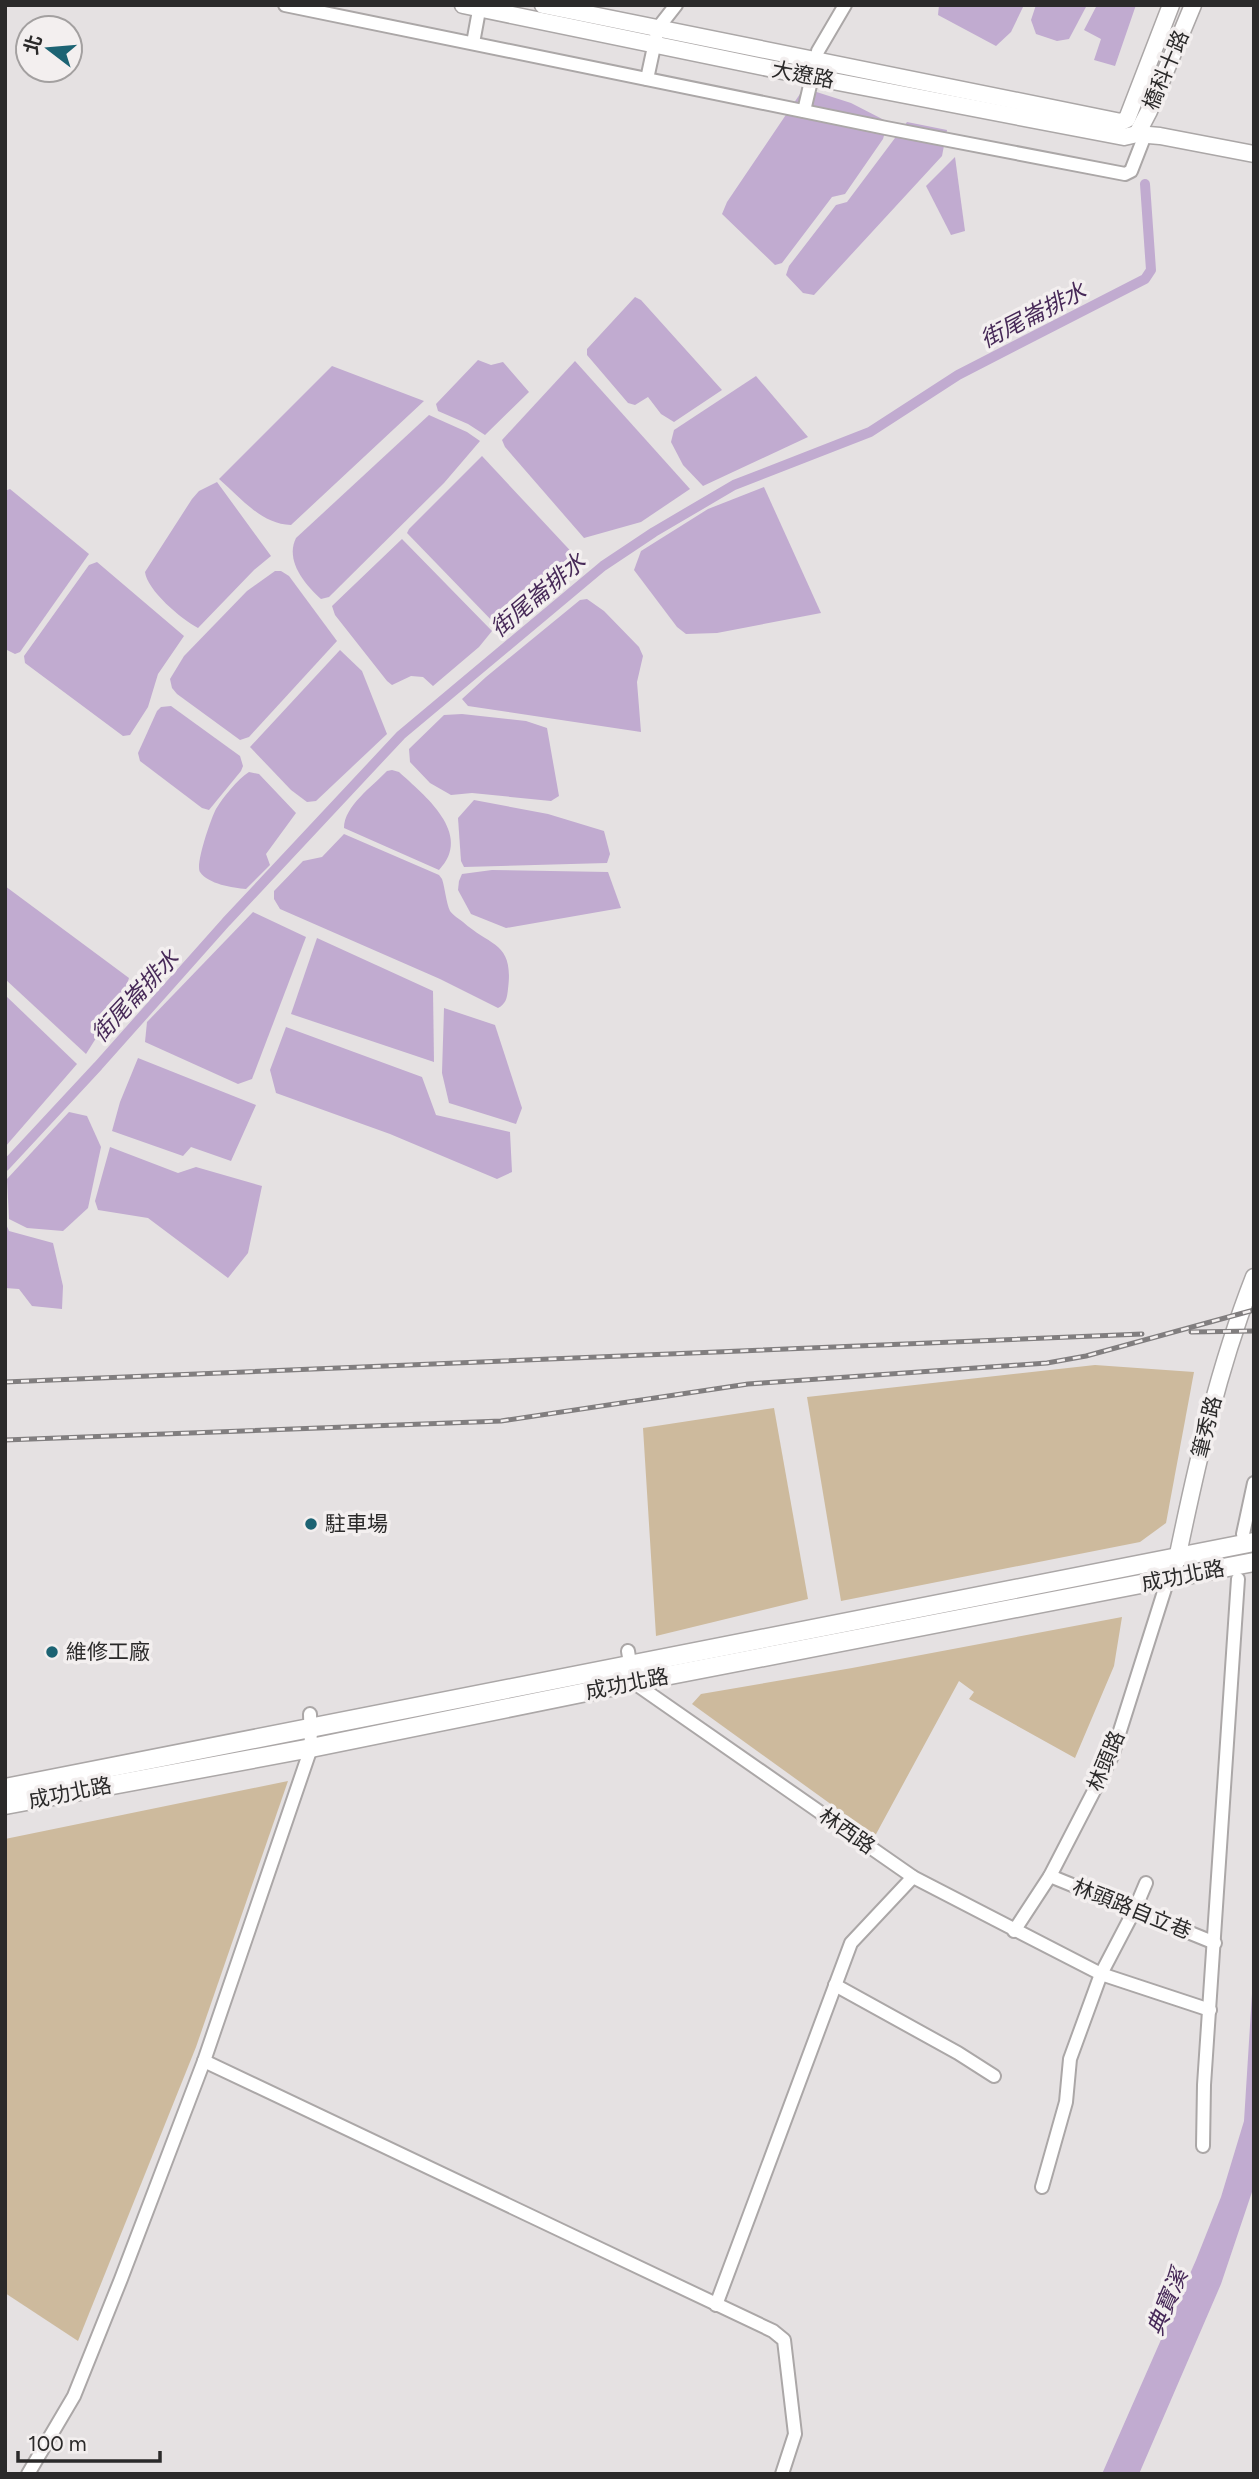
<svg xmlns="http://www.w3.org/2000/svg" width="1259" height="2479" font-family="Figtree,'Noto Sans TC',sans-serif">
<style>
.green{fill:#cdba9d}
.water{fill:#c1abd0}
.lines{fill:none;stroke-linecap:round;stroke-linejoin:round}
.canal{stroke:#c1abd0;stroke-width:10}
.street-casing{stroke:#aba7a7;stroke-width:16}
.secondary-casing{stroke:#aba7a7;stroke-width:19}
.primary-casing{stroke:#aba7a7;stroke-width:21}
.street{stroke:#fff;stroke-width:12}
.secondary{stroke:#fff;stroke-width:16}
.primary{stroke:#fff;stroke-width:18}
.rail-casing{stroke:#817e7f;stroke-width:5}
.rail{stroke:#f3efef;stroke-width:2.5;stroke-dasharray:8;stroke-linecap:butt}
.poi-dot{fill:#1c6373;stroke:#f3efef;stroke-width:2.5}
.labels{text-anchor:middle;stroke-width:7;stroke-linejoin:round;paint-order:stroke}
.street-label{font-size:21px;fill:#2b2a2a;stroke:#f3efef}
.poi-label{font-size:21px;fill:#2b2a2a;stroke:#f3efef;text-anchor:start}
.water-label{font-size:23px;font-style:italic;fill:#472958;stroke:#f3efef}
</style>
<rect width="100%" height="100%" fill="#e5e1e2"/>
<!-- green -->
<g class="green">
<path d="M 1095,1365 L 1194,1372 L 1166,1523 L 1140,1542 L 841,1601 L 807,1397 Z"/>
<path d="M 774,1408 L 808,1599 L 656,1636 L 643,1428 Z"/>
<path d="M 1122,1617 L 1114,1666 L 1075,1758 L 969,1699 L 974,1692 L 959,1681 L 875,1836 L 692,1704 L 701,1694 L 852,1668 Z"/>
<path d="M 288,1781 L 196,2047 L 78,2341 L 5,2293 L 5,1839 Z"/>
</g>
<!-- water -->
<g class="water">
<path d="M 939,5 L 1024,5 L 1011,32 L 996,46 L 938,15 Z"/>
<path d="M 1036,5 L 1087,5 L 1069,39 L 1057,41 L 1036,34 L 1031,20 Z"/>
<path d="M 1097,5 L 1136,5 L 1115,66 L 1094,60 L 1101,39 L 1084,30 Z"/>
<path d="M 804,88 L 851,103 L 888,122 L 883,139 L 845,194 L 832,197 L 782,263 L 775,265 L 722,214 L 727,202 Z"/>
<path d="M 907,122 L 947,130 L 942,156 L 814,295 L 803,293 L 786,275 L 789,266 L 836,205 L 847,202 Z"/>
<path d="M 955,157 L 965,231 L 951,235 L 926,186 Z"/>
<path d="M 635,297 L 641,300 L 722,390 L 674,422 L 661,414 L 648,397 L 635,405 L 628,403 L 587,355 L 587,349 Z"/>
<path d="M 478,360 L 491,365 L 503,362 L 529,392 L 485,435 L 468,424 L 438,411 L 436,404 Z"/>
<path d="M 575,361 L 690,489 L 641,522 L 584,538 L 505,447 L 502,440 Z"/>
<path d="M 332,366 L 424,401 L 291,525 C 261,524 241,498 219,479 Z"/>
<path d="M 756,376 L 808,437 L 703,486 L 683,465 L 671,442 L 674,430 Z"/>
<path d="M 429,415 L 467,432 L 480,441 L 444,483 L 329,597 L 321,599 C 304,584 285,560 296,538 Z"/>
<path d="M 482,456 L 579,560 L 518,617 L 497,626 L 407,533 L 409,529 Z"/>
<path d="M 217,482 L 271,556 L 254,570 L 198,628 C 181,619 147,590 145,572 L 192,499 L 199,491 Z"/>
<path d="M 764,487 L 821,613 L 717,633 L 686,634 L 677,627 L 634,570 L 641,551 L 708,509 Z"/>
<path d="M 10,489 L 89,554 L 20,652 L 15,654 L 5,649 L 5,491 Z"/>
<path d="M 402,539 L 492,631 L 479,647 L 433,686 L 423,677 L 411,676 L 392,685 L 387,681 L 335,615 L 332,606 Z"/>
<path d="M 97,562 L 184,636 L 158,674 L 148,707 L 130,735 L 123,736 L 25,663 L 24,656 L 89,565 Z"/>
<path d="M 275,571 L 281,571 L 289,576 L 337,641 L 249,737 L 240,740 L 177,694 L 172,688 L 170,679 L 184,656 L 247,591 Z"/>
<path d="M 587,599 L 604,611 L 639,647 L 643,656 L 637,682 L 641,732 L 468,706 L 462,699 L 486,677 L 580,600 Z"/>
<path d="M 340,650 L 362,671 L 387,734 L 316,801 L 307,802 L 291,790 L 250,747 Z"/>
<path d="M 171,706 L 240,756 L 243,766 L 241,771 L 209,810 L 202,808 L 140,761 L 138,753 L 157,711 L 161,707 Z"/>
<path d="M 462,714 L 526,721 L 547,728 L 559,796 L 551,801 L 472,793 L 451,795 L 430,783 L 410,762 L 409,749 L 444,715 Z"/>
<path d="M 392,770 L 399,772 C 424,795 474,834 439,870 L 344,828 C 344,806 373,786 387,771 Z"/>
<path d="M 249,772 L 259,774 L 296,813 L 266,854 L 270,865 L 246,889 C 233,888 208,884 200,872 C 195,865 211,818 216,809 C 224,796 237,780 249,772 Z"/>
<path d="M 474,800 L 548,814 L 604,831 L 610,854 L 607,863 L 464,867 L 461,861 L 458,818 Z"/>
<path d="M 344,834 L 439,875 L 442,879 C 445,888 446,902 450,911 C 453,915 459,919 463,922 C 491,947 514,942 508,989 C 507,998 506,1004 498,1008 L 440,979 L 280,909 L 274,899 L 274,891 L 303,861 L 322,857 Z"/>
<path d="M 492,870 L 608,872 L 621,908 L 506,928 L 471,914 L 458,890 L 459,881 L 462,874 Z"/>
<path d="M 5,886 L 129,978 L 124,994 L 86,1054 L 5,979 Z"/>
<path d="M 253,912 L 306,937 L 252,1079 L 238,1084 L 145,1042 L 147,1022 Z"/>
<path d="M 317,938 L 433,991 L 434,1062 L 291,1014 Z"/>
<path d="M 5,995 L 77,1064 L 5,1147 Z"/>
<path d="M 444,1008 L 495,1025 L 522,1108 L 516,1124 L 449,1103 L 442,1073 Z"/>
<path d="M 286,1027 L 422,1077 L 436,1115 L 510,1132 L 512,1172 L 497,1179 L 390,1134 L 276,1093 L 270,1070 Z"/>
<path d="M 138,1058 L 256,1105 L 231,1161 L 191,1147 L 183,1156 L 112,1131 L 120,1102 Z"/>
<path d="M 69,1112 L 87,1116 L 101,1147 L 88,1208 L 63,1231 L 27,1228 L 9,1219 L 7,1179 Z"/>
<path d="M 110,1147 L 178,1173 L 196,1167 L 262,1186 L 248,1253 L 228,1278 L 148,1218 L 98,1210 L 95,1201 Z"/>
<path d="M 5,1222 L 9,1231 L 53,1243 L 63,1286 L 62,1309 L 32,1306 L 19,1289 L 5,1288 Z"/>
<path d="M 1254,1962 L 1254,2186 L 1221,2284 L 1139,2474 L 1102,2474 L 1196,2260 L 1221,2197 L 1244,2121 Z"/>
</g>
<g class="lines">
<!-- canal -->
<path class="canal" d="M 5,1166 L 98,1066 L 226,922 L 401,735 L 603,566 L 654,532 L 734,485 L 870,432 L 958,375 L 1145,279 L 1151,270 L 1145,184"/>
<defs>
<g id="street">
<path d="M 285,5 L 886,128 L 1125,174 L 1131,171 L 1145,135"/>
<path d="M 473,43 L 480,5"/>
<path d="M 647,79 L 658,28 L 676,5"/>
<path d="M 804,111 L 818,51 L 845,5"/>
<path d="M 1243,1534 L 1254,1483"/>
<path d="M 628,1651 L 633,1682 L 913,1877 L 1101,1974 L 1210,2010"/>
<path d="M 1050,1876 L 1215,1943"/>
<path d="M 1014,1931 L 1050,1876 L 1112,1756 L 1168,1579"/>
<path d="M 835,1985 L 958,2053 L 994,2076"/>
<path d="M 204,2061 L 773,2331 L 784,2340 L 795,2434 L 782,2474"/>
<path d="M 1203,2146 L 1204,2085 L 1238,1579"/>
<path d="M 1042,2187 L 1066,2102 L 1070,2059 L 1101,1974 L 1135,1909 L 1146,1883"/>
<path d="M 716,2305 L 851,1943 L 913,1877"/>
<path d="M 28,2474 L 74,2396 L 121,2279 L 204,2061 L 311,1748 L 310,1714"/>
</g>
<g id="secondary">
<path d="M 463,5 L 812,77 L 1124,137 L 1137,134 L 1160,136 L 1254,154"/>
<path d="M 543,5 L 1121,122 L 1127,119 L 1171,5"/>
<path d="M 1137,134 L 1149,111 L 1193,5"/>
<path d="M 1174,1567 L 1177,1559 C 1197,1463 1218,1369 1254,1277"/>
</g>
<g id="primary">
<path d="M 5,1788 L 1254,1542"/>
<path d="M 5,1805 L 311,1748 L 665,1676 L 1254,1562"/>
</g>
</defs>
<!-- street casing -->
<use href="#street" class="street-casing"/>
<!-- secondary casing -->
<use href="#secondary" class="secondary-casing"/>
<!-- primary casing -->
<use href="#primary" class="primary-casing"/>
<!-- street -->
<use href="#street" class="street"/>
<!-- secondary -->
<use href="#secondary" class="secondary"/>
<!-- primary -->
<use href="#primary" class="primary"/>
<defs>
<g id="rail">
<path d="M 1191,1332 L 1254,1331"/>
<path d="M 5,1382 L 1142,1334"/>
<path d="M 5,1440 L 501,1421 L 748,1384 L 1047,1363 L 1086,1356 L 1254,1310"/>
</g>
</defs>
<!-- rail casing -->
<use href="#rail" class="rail-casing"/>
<!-- rail -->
<use href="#rail" class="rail"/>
</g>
<!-- markers -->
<g class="poi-dot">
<circle cx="311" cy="1524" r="7"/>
<circle cx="52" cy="1652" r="7"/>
</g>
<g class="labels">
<!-- street labels -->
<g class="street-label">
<text transform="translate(1166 70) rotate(-67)" y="7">橋科十路</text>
<text transform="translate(803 75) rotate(11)" y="7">大遼路</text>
<text transform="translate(1207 1427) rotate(-76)" y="7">筆秀路</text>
<text transform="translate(1183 1576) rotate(-11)" y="7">成功北路</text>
<text transform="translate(627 1684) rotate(-11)" y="7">成功北路</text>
<text transform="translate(1106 1761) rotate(-67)" y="7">林頭路</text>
<text transform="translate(70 1793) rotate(-11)" y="7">成功北路</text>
<text transform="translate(847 1831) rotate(35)" y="7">林西路</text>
<text transform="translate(1132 1909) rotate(22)" y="7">林頭路自立巷</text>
</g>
<!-- poi labels -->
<g class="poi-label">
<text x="325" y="1531">駐車場</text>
<text x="66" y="1659">維修工廠</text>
</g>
<!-- water labels -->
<g class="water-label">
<text transform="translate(1033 315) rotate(-27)" y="8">街尾崙排水</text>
<text transform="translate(538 595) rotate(-40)" y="8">街尾崙排水</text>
<text transform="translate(135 996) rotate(-47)" y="8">街尾崙排水</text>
<text transform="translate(1167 2302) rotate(-67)" y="8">典寶溪</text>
</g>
</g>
<!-- border -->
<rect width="1259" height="2479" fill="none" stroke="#2b2a2a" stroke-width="14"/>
<!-- north arrow -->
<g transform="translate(49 49) rotate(286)"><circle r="33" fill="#f3efef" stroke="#a3a0a0" stroke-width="2"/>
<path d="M0-5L12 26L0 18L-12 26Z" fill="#1c6373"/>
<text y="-10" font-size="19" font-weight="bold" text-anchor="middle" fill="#2b2a2a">北</text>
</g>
<!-- scale -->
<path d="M18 2451v10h142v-10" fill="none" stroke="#2b2a2a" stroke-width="3.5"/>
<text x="28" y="2451" font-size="21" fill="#2b2a2a" stroke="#f3efef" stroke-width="5" paint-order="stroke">100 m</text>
</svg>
